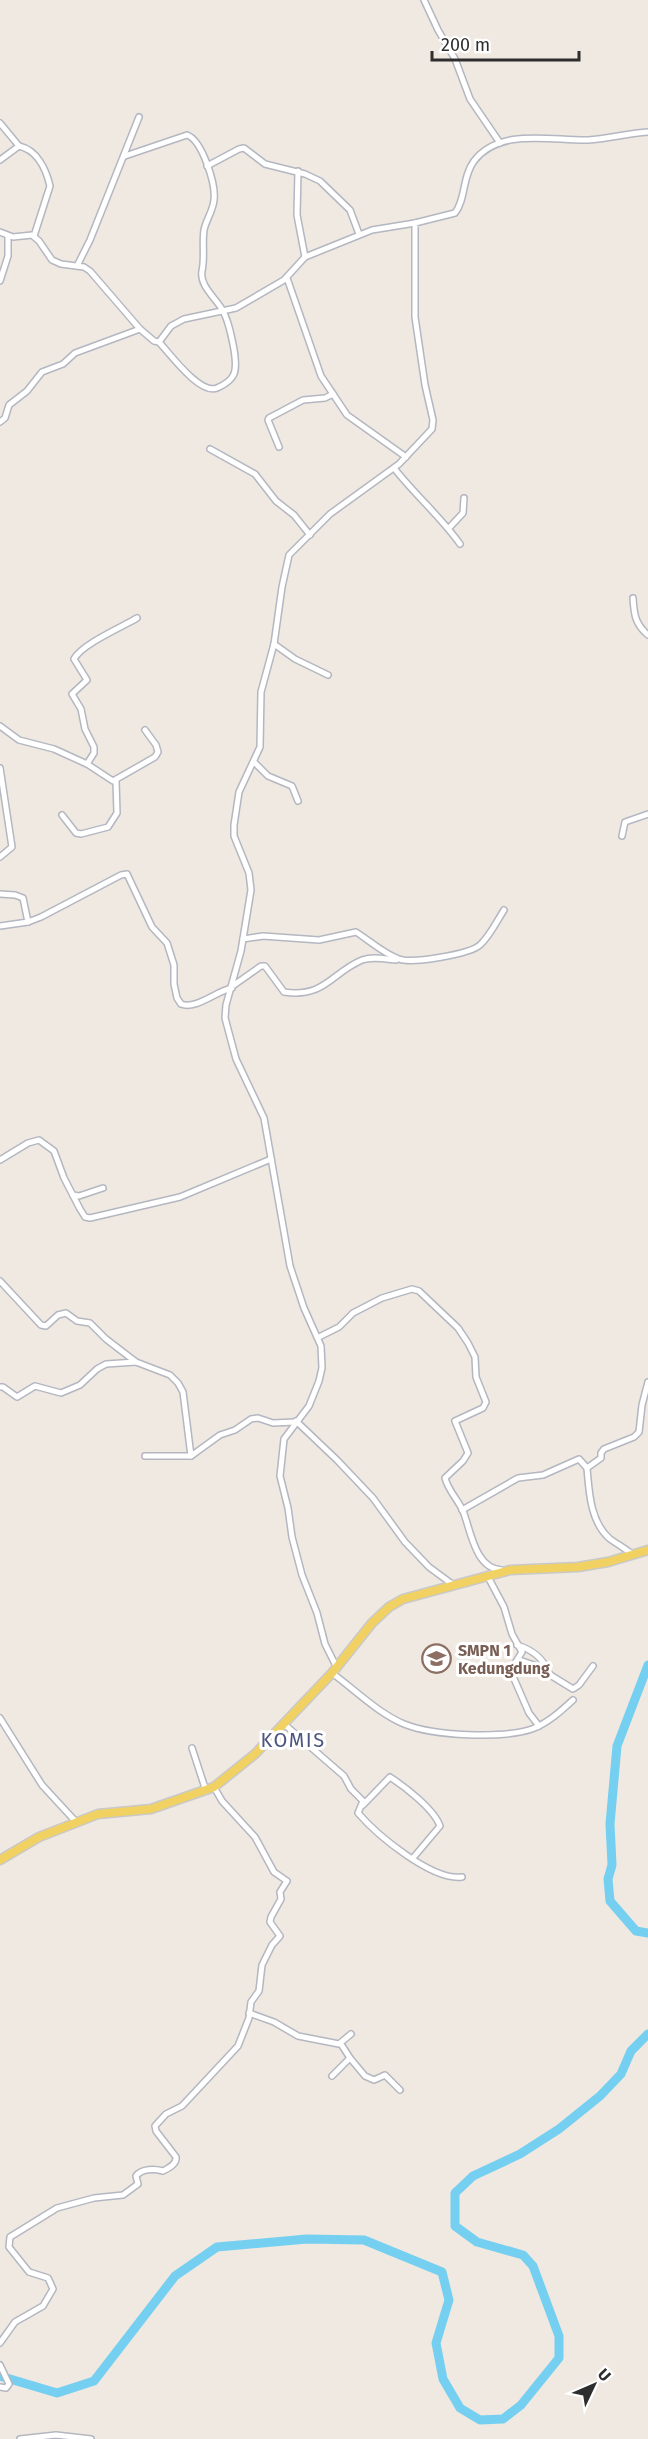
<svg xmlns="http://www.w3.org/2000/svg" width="648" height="2439" font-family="'Fira Sans',sans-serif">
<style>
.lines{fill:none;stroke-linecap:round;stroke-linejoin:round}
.river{stroke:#75cff0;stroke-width:9}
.street-casing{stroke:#b4b7c1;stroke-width:8}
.primary-casing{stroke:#c9c9c9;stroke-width:11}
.street{stroke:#fff;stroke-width:5}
.primary{stroke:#f2d163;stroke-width:8}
.labels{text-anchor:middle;stroke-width:6;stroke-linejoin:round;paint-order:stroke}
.education-label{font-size:16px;font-weight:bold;fill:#785e54;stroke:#fff;text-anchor:start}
.quarter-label{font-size:20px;letter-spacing:1.5px;fill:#4d5680;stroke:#fff}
</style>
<rect width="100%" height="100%" fill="#efe9e1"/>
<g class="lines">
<!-- river -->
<g class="river">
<path d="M 648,1665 L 617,1746 L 610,1824 L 612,1865 L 608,1879 L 610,1901 L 636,1931 L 648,1933"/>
<path d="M 0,2376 L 57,2393 L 94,2381 L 175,2276 L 217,2247 L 307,2239 L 364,2240 L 442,2272 L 449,2300 L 436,2343 L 443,2379 L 460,2408 L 480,2420 L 503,2419 L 521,2405 L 559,2358 L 559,2336 L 533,2266 L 523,2255 L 477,2242 L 455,2226 L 455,2193 L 473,2176 L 520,2154 L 559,2129 L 600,2096 L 621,2074 L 631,2051 L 648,2034"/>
</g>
<defs>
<g id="street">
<path d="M 424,0 L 438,30 L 455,59 L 470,99 L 500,143"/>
<path d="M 0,123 L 19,146 L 0,160"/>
<path d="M 19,146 C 37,150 46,169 50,186 L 34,236"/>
<path d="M 125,156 L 187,135 C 202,140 216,184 214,200 C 213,211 206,220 204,230 C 202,244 205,258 202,271 C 199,286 217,299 223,311 C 229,322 239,362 234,374 C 231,381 224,385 217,388 C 200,395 170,354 159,342"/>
<path d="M 207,166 L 239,149 L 244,148 L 265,164 L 305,174 L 320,181 L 350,210 L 359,234"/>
<path d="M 298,171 L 297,215 L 305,257"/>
<path d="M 0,232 L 13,237 L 32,235 L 39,241 L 52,260 L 61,264 L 84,267 L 90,271 L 140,329"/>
<path d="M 77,266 L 90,240 L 139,117"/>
<path d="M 287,278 L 321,376 L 333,394"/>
<path d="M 0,281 L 8,256 L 8,236"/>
<path d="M 0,422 L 5,418 L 9,405 L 27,391 L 42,372 L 63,364 L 75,353 L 140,329 L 154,341 L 159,342 L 171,326 L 184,319 L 236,308 L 284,280 L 305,257 L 372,230 L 415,223"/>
<path d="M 279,447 L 268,420 L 269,418 L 303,400 L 325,398 L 333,394 L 347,415 L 406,457"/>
<path d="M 210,449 L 255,474 L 276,501 L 294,515 L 310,535"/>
<path d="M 394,468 C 415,495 441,517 460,544"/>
<path d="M 449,528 L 463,513 L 464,498"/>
<path d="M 633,598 C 634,614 635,624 648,635"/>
<path d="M 274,644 L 295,659 L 328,675"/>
<path d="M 0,726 L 19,740 L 54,749 L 87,764 L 113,781 L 155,757 L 158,752 L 156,745 L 145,730"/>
<path d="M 254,762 L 268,776 L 292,786 L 298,801"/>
<path d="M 87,764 L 94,753 L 94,747 L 85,729 L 81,709 L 72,694 L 87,680 L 74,659 C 82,644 122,627 137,618"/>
<path d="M 0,768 L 12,847 L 0,857"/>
<path d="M 62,815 L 76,833 L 81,834 L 108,827 L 117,813 L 116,781"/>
<path d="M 622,836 L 625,822 L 648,814"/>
<path d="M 0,894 L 15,895 L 23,898 L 28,922"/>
<path d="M 0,926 L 28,922 L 41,917 L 121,875 L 127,874 L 152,927 L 167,943 L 174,965 L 174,984 L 177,998 L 181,1004 C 196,1010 216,991 232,988"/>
<path d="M 243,939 L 263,936 L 319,940 L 356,932 C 370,941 384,954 399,959 C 412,964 470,954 480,945 C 490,936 497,921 504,910"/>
<path d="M 234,985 L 261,966 L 265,966 L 284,992 C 325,998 331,973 362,960 C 373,956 385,959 396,960"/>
<path d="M 0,1160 L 28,1143 L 39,1140 L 54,1151 L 64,1178 L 80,1209 L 85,1217 L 90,1218 L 180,1197 L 271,1159"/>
<path d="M 73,1195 L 79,1196 L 103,1188"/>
<path d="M 0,1281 L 41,1325 L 46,1326 L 58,1315 L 66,1313 L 77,1321 L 90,1323 L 106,1339 L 136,1362 L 170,1375 L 178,1383 L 183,1392 L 191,1456"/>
<path d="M 319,1337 L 339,1327 L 353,1313 L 382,1298 L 412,1289 L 419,1291 L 458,1328 L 468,1343 L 475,1357 L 476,1377 L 486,1402 L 483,1408 L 455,1421 L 468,1453 L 463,1461 L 445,1478 C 448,1490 458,1500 463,1511 C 471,1531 475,1569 502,1570"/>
<path d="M 0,1387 L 3,1387 L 17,1397 L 35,1386 L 61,1393 L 80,1385 L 97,1369 L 106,1364 L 136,1362"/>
<path d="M 296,1421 L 337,1460 L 373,1498 L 405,1542 L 429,1567 L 452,1584"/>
<path d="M 145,1456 L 191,1456 L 220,1435 L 235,1430 L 251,1419 L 258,1418 L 273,1423 L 295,1422"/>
<path d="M 462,1510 L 518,1478 L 543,1475 L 579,1459 L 587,1468"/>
<path d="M 633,1555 C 626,1549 617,1544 610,1539 C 590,1522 589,1491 587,1468 L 601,1458 L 601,1453 L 604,1449 L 634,1437 L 639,1432 L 642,1405 L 648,1382"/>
<path d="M 487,1575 L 504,1607 L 512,1634 L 522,1652 L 512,1668 L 512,1674 L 529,1713 L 539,1726"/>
<path d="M 517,1645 C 533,1650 543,1658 549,1673"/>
<path d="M 519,1660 L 534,1665 L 573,1689 L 579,1685 L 593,1666"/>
<path d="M 337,1668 L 325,1644 L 317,1613 L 302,1575 L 292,1537 L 288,1508 L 280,1476 L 284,1439 L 309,1406 L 319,1381 L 322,1368 L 321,1346 L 304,1308 L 290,1266 L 264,1118 L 236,1059 L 225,1018 L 226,1005 L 241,951 L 251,890 L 249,873 L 234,836 L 234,825 L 239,792 L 260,747 L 261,692 L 274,644 L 282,587 L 289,555 L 330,514 L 399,464 L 432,429 L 433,420 L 425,385 L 415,317 L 415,223 L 455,213 C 466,199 462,177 474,161 C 500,127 552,141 588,140 C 608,139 628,133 648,132"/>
<path d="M 332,1673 C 355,1690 378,1713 404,1724 C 434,1736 502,1739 532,1729 C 548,1723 561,1711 573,1700"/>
<path d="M 0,1718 L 42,1785 L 77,1823"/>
<path d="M 284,1724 L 344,1776 L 351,1789 L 363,1801 L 358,1813 C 377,1835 432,1881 462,1877"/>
<path d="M 192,1748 L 206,1791"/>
<path d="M 363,1805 L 390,1777 C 405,1787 434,1809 440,1826 L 413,1858"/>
<path d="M 249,2013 L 274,2022 L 298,2036 L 339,2044 L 351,2034"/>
<path d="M 350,2058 L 365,2076 L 374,2080 L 385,2075 L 400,2090"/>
<path d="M 332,2076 L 350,2058 L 341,2044"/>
<path d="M 0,2343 L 15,2322 L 43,2306 L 53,2289 L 48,2278 L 29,2272 L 9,2247 L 10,2237 L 57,2208 L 94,2198 L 123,2195 L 138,2184 L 136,2176 C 142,2168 155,2169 163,2171 C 169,2168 177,2164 176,2157 L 156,2131 L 155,2126 L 166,2114 L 182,2106 L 238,2046 L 249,2018 L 251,2002 L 259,1991 L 262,1965 L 272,1945 L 280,1936 L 270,1922 L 271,1917 L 281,1899 L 280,1892 L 287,1881 L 274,1872 L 255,1837 L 222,1801 L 214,1787"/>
<path d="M 0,2365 L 9,2384 L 6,2388 L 0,2387"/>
<path d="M 20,2439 L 56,2435 L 91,2439"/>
</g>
<path id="primary" d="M 0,1860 L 39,1837 L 98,1814 L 151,1809 L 214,1787 L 255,1754 L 332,1673 L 372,1623 L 389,1607 L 403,1599 L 510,1570 L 578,1567 L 608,1562 L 648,1550"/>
</defs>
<!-- street casing -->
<use href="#street" class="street-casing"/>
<!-- primary casing -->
<use href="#primary" class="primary-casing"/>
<!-- street -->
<use href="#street" class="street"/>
<!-- primary -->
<use href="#primary" class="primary"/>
</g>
<!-- icons -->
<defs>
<symbol id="school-ring" viewBox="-11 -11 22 22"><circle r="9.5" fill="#fff" stroke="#8d6e63" stroke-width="1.5"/><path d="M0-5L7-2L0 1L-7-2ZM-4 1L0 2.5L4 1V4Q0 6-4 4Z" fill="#8d6e63"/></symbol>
</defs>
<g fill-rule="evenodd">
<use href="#school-ring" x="420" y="1642" width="33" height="33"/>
</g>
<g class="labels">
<!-- education labels -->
<g class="education-label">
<text x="458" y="1656">SMPN 1<tspan x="458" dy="18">Kedungdung</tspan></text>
</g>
<!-- quarter labels -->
<g class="quarter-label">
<text x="293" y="1747">KOMIS</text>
</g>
</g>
<!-- north arrow -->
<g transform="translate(594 2385) rotate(46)" stroke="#ffffff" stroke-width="4.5" paint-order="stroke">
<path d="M0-4.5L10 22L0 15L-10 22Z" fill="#2e2e2e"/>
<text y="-9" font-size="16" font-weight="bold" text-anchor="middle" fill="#2e2e2e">U</text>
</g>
<!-- scale -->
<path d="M432 51v9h147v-9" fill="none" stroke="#2e2e2e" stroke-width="3"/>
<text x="441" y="51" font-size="18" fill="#2e2e2e" stroke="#ffffff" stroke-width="4.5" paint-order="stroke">200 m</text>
</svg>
